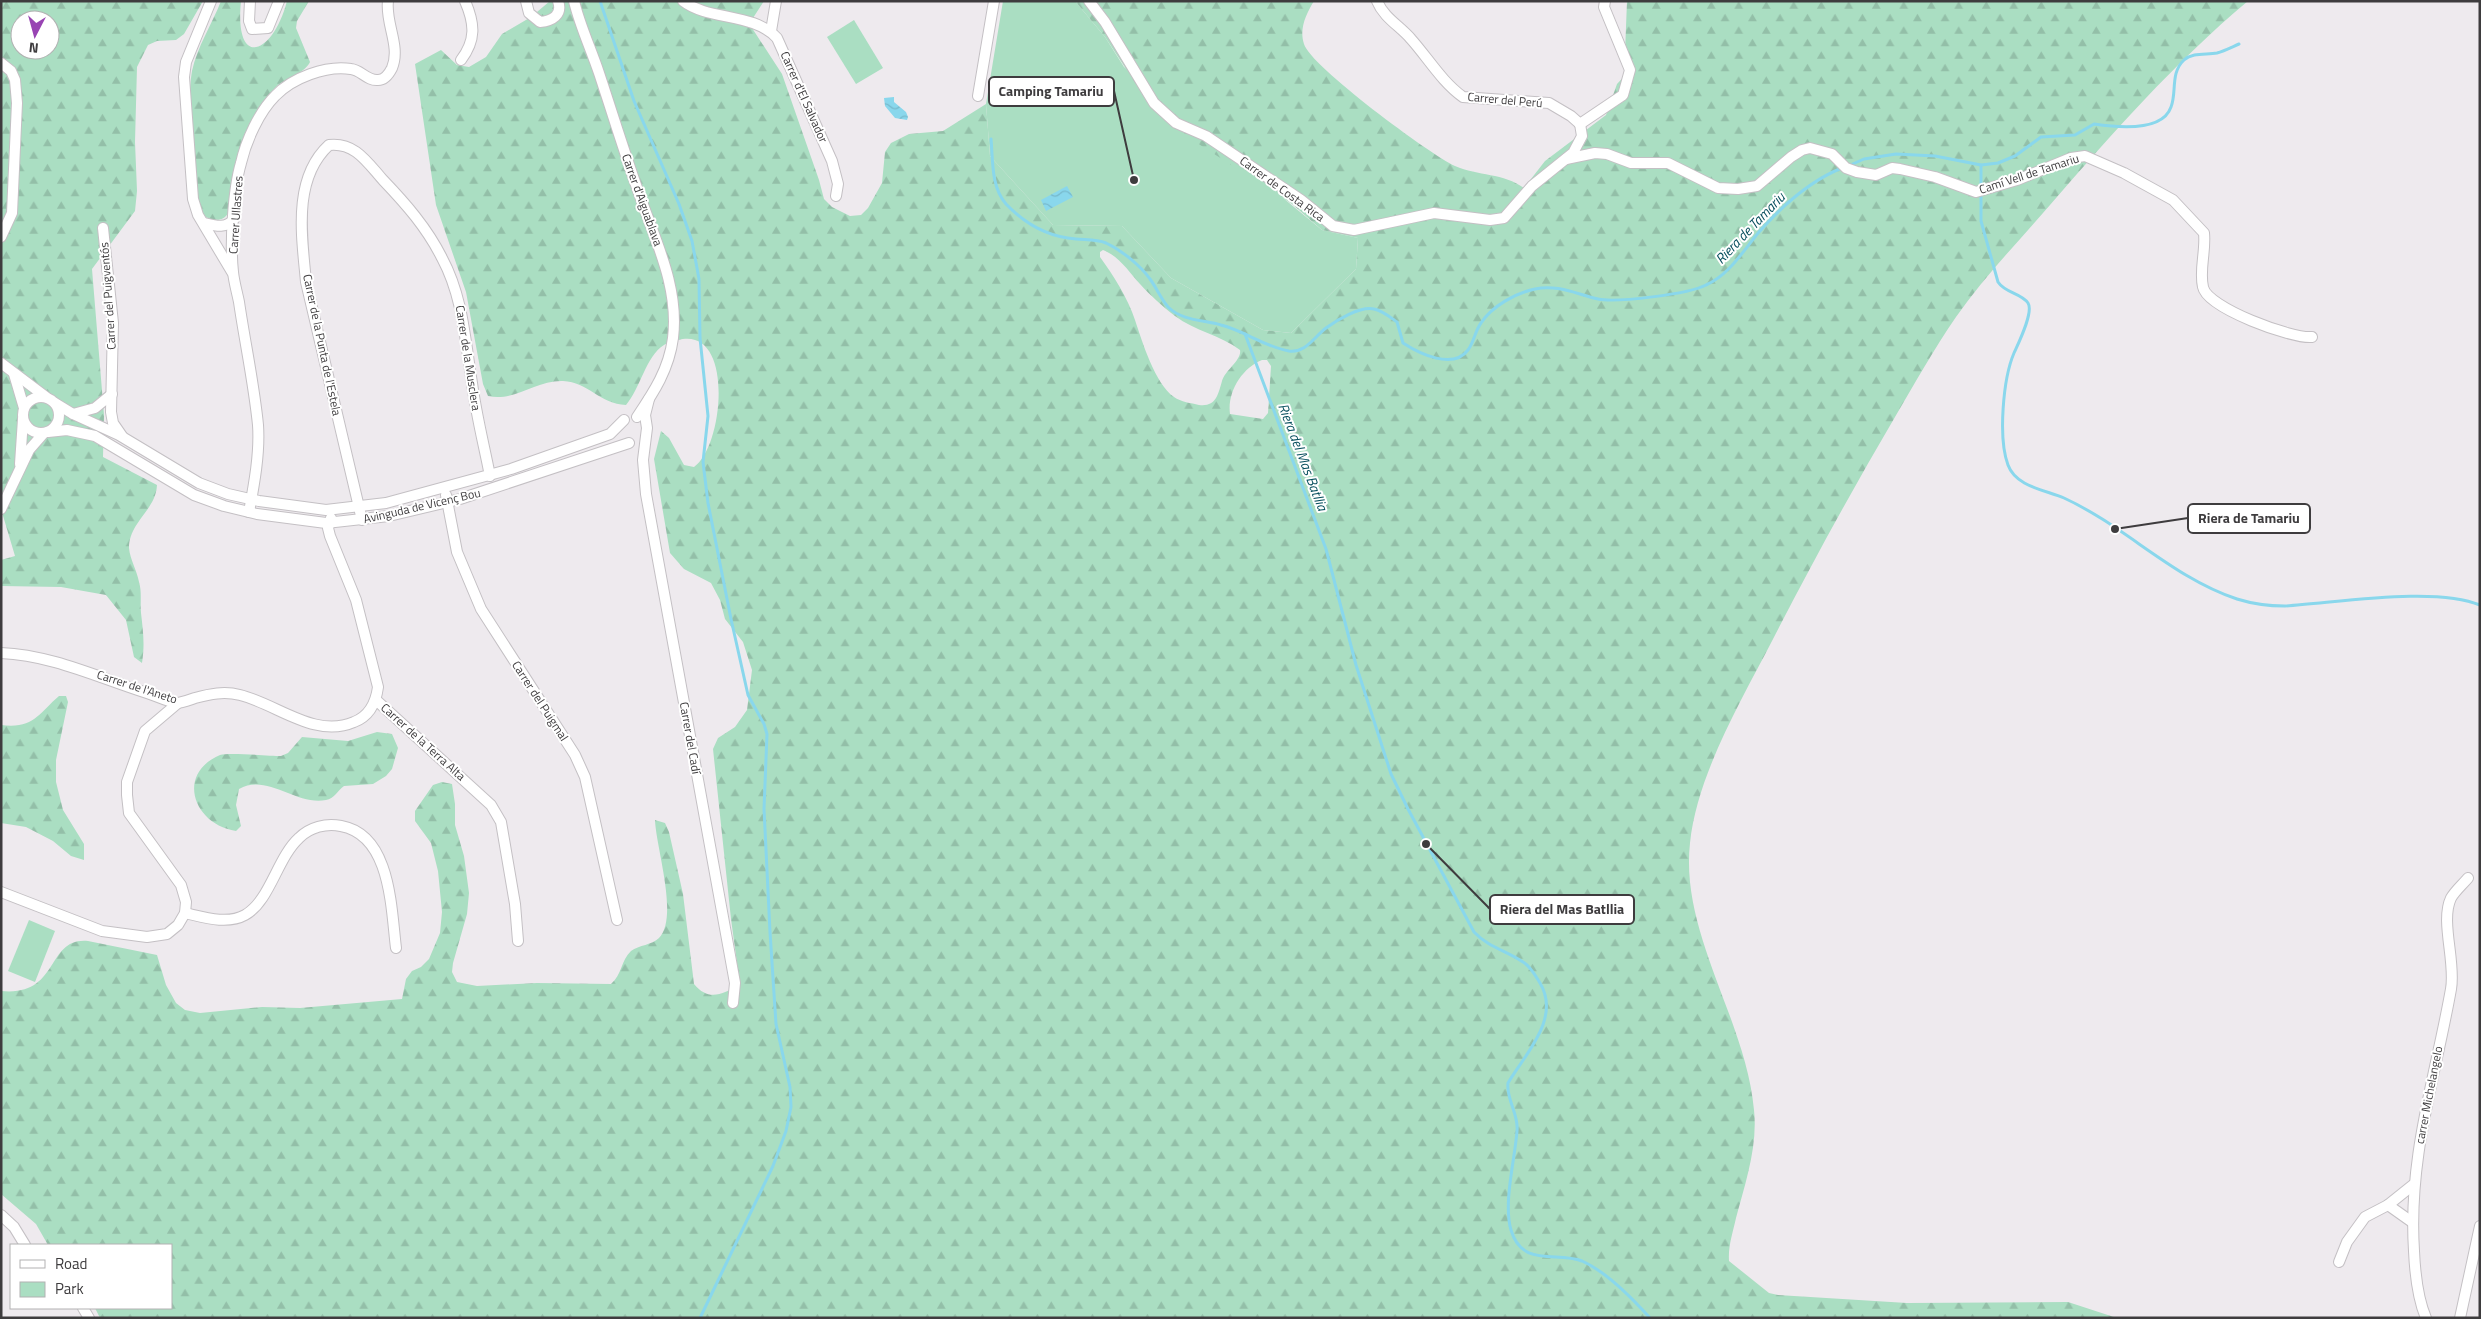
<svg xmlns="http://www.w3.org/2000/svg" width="2481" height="1319" font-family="'Titillium Web',sans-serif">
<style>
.green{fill:#aadec2}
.forest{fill:url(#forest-firs);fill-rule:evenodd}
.water{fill:url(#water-waves)}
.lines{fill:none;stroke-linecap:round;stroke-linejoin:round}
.stream{stroke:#89d7ec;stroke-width:3}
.minor-casing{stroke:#c4c0c4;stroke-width:12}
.minor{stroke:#fff;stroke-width:10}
.labels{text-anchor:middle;stroke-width:4;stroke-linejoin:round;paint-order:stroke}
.street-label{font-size:12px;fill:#3e3c3e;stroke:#fff}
.water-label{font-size:14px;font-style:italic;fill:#064e5d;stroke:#fff}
.leader{fill:none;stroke:#3e3c3e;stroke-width:2}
.callout-dot{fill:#3e3c3e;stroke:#fff;stroke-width:2}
.callout{fill:#fff;stroke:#3e3c3e;stroke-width:2}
.callout-label{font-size:14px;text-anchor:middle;font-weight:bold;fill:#3e3c3e}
</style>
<defs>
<pattern id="forest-firs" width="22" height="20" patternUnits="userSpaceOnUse" patternTransform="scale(1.25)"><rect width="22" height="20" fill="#aadec2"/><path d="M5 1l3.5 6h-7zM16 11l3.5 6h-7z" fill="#93bfa8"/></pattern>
<pattern id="water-waves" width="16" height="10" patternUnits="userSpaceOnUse" patternTransform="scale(1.25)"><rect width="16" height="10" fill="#89d7ec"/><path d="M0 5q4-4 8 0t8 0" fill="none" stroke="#77b9cb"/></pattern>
</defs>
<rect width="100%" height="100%" fill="#eeeaee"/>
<!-- green -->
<g class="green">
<path d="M 1003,1 L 1075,1 L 1105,37 L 1124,67 L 1322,230 L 1358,238 L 1356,269 L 1291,333 L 1263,330 L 1171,278 L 1122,226 L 1053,225 L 990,156 L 986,104 Z"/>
<path d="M 854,20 L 883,68 L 856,84 L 827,37 Z"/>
<path d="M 29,920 L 55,931 L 35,982 L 8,971 Z"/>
</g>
<!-- forest -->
<g class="forest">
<path d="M 1,1 L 203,1 L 184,34 L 176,40 L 157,41 L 148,45 L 137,67 L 135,142 L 137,191 L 135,211 L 92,269 L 104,415 L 103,457 L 157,485 C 156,510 129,522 129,548 C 130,559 137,571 139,582 C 142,592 140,602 141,613 C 143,630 145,645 142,663 L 134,657 L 126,620 L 106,595 L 61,587 L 1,586 L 1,560 L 15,556 L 1,509 ZM 20,20 L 50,20 L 50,50 L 20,50 Z"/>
<path d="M 221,1 L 241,1 C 234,70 273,55 287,1 L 309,1 L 297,21 L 296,28 L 310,62 C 305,73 287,78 277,86 C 269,93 263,104 257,113 C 244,136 237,159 233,184 C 231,194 234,210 225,217 C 218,223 203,219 200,210 C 192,185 187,97 192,71 C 197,47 212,24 221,1 Z"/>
<path d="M 550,1 L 764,1 L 753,18 L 752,28 L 782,74 L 819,180 L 824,199 L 832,207 L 850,216 L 861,215 L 868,208 L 882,183 L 885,152 L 891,143 L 909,134 L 943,131 L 986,104 L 990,156 L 1053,225 L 1122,226 L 1171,278 L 1263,330 L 1291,333 L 1356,269 L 1358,238 L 1322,230 L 1292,204 L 1166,123 L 1151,107 L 1105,37 L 1075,1 L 1314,1 C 1306,14 1299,29 1304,44 C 1310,66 1431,155 1455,166 C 1478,176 1504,173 1524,188 L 1545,161 L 1606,115 L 1617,84 L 1630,70 L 1625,53 L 1627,1 L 2248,1 C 2175,62 2112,134 2050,205 C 2018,242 1984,277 1956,317 C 1934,349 1915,383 1895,417 C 1852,490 1811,565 1772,641 C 1741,701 1697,775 1690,843 C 1680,933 1746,1020 1754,1110 C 1758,1146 1745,1184 1736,1218 C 1733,1232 1728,1246 1729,1261 L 1769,1293 L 1778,1295 L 1907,1303 L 2068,1302 L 2117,1318 L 100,1318 L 95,1308 L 171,1308 L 171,1245 L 48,1245 L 36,1224 L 1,1194 L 1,991 C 61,997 45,937 88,941 L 157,955 L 166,985 L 176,1003 L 185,1010 L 200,1013 L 262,1007 L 300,1008 L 402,999 L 406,979 L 412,971 L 421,967 L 429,959 L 440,933 L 442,912 L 438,871 L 431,843 L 415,821 L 415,811 L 433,785 L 442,782 L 452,784 L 455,804 L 455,825 L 464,856 L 469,893 L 467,914 L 453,963 L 452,972 L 457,982 L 477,986 L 537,983 L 611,984 C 622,975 621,960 631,951 C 639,945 652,945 659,938 C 679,917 656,848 655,820 L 665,823 L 669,832 L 683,894 L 694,984 C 709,1002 722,994 740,985 L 731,919 L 713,749 L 718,738 L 735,727 L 747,710 L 752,670 L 743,642 L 725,619 L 720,600 L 711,583 L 684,569 L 670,553 L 654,459 L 661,431 L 669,438 L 684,465 L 694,467 C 724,447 735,325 678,340 C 674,342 668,342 664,345 C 646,356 640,389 626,405 C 600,404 588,382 563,381 C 536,380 515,402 488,396 L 483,384 L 466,292 L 436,205 L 415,64 L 441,50 L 457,65 L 469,67 L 486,57 L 502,34 L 531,17 ZM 1103,250 C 1119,256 1129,272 1140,284 C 1150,295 1163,307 1175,316 C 1195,331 1220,335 1240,350 C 1242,360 1225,370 1222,381 C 1218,395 1216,407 1199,405 C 1191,403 1181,402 1174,397 C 1155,384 1142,341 1135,320 C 1128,298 1113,275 1100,257 L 1100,252 ZM 1262,360 L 1267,360 L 1271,366 L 1268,413 L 1263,419 L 1230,414 C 1227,392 1242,368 1262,360 Z"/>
<path d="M 59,696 L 66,696 L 68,702 L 56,760 L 56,782 L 63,810 L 84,844 L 84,860 L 71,856 L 53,841 L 26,827 L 1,823 L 1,725 C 34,729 38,714 59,696 Z"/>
<path d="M 377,732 L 392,734 L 398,748 L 392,769 L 386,776 L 373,784 L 344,786 C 338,790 334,799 326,800 C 296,806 267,773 239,789 L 236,805 L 241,826 L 236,831 C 194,825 175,774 220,755 C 228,752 269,756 281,756 L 288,753 L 302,737 L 348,741 Z"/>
</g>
<!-- water -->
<g class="water">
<path d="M 894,97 L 894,102 L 906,112 L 908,117 L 907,120 L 895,118 L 885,106 L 884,98 Z"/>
<path d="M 1067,186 L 1073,197 L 1046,211 L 1041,200 Z"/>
</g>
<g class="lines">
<!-- stream -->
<g class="stream">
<path d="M 600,1 L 634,101 L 679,204 L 692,241 L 699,279 L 700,338 L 708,416 L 703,462 L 708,503 L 731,619 L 748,695 L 764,724 L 767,734 L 764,809 L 770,932 L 776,1024 L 790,1087 L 791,1107 L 786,1131 L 773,1166 L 700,1318"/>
<path d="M 991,139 C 993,161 991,187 1006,204 C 1025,224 1048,237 1076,239 C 1086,240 1096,239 1106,243 C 1121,250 1140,265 1150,279 C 1156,287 1161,299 1168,307 C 1182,321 1204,320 1221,325 C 1245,331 1265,347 1289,351 C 1306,353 1314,337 1326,328 C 1337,320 1360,306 1374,309 C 1383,311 1390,317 1397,322 L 1403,343 C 1420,354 1453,370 1468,350 C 1474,342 1475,331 1481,323 C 1492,306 1516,293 1535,289 C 1557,284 1576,294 1598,299 C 1616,303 1689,294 1706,285 C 1729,275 1743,251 1759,232 C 1782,206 1809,181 1842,168"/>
<path d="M 1981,165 L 1981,221 L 1998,282 C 2005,293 2021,293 2028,303 C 2034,312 2018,344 2014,353 C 2003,379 1998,438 2008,465 C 2016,487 2046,490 2064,498 C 2125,526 2173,578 2237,599 C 2253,604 2269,606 2285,606 C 2336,603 2435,586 2480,605"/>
<path d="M 1848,166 L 1864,159 L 1896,154 L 1935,156 L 1981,165 L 1998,163 L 2015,156 L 2041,137 L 2075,135 L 2094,124 C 2114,127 2162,133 2171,107 C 2177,92 2170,73 2184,60 C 2193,52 2206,55 2217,53 C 2224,51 2232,47 2239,44"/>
<path d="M 1245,334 L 1326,549 L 1356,665 L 1391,774 L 1408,809 L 1474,932 C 1488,947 1507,951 1523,962 C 1531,967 1535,975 1540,983 C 1561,1018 1526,1053 1508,1083 C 1506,1100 1519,1114 1517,1131 C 1515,1159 1503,1203 1511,1230 C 1522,1268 1557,1251 1582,1261 C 1607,1272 1632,1298 1650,1318"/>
</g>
<defs>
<g id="minor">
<path d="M 211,1 L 186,62 L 184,77 L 193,199 L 198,215 L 232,272"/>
<path d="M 250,1 L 249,21 L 252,29 L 268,28 L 279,1"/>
<path d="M 526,1 L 529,13 L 540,22 C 552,21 563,15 558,1"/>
<path d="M 574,1 C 580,26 591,49 599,73 C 613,115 626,158 641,199 C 657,244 679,289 673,338 C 669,369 654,392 637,417"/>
<path d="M 683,1 C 709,21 753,12 777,38 L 832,161 L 838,184 L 836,196"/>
<path d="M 1089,1 L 1105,22 L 1154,103 L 1176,123 L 1206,136 L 1301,200 L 1333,226 L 1354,230 L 1434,213 L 1490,220 L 1504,218 L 1532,186 L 1573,153 L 1582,136 L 1580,124"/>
<path d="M 1377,1 C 1384,18 1400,26 1411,39 C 1428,58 1442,82 1463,97 L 1549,103 L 1571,116 L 1580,124"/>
<path d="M 771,31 L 776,1"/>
<path d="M 461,60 C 476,40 475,24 465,1"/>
<path d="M 1,63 L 11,71 L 15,80 L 17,103 L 12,213 L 1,237"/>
<path d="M 978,96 L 994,1"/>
<path d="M 1580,124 L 1623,95 L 1630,70 L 1604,7 L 1605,1"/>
<path d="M 1566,159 L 1595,153 L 1607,154 L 1631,163 L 1668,163 L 1718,188 L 1738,189 L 1757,186 L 1791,157 L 1802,150 L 1810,148 L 1832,154 L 1846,168 L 1857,172 L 1876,175 L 1892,168 L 1900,169 L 1935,177 L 1976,192 L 2017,180 L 2071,158 L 2085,156 L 2124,173 L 2173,200 L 2204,233 C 2206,251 2199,270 2203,287 C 2207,308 2292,339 2312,337"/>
<path d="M 204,223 C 216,226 226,229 234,219"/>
<path d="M 103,228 L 113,323 L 111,412 L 113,423 L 122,436"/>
<path d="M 1,363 L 46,397"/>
<path d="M 14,374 L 24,408"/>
<circle cx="41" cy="415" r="18"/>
<path d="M 649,399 L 645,415 L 647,428 L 643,460 L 646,494 L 735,983 L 733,1003"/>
<path d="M 55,403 L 73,414 L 119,435 L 199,483 L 228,494 L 259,501 L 326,510 L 386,503 L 511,469 L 610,434 L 624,420"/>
<path d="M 73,414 L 95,408 L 112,394"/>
<path d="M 48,432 L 67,430 L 95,436 L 194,495 L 224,506 L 257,514 L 326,523 L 389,516 L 460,499 L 629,443"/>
<path d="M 20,464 L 23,419"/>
<path d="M 446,495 L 457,552 L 481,609 L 575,755 L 585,777 L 617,920"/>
<path d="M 1,509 L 29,450 L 43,434"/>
<path d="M 249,512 C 254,485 260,453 258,425 C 254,384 245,343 239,302 C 237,292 234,282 233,272 C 230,244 233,190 241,163 C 246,141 259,112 275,96 C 292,78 326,65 351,69 C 361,70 367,81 378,80 C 384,80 389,74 392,68 C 401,46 385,23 388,1"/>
<path d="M 362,520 L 306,282 C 302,237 292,179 329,145 C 355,142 367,162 383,180 C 406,204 427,228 442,258 C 463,297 465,340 472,383 C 476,414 484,445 490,476"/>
<path d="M 1,653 C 51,655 97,677 144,692 C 154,695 166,701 176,703 C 182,703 189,700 195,698 C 210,694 224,691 240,695 C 277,704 315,739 354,722 C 370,716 376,702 378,687 L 356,600 L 330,536 L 328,528 L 331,518"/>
<path d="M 376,700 L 491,805 L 501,822 L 515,904 L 518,941"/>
<path d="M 1,892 L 102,931 L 147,937 L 167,934 L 178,925 L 185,913 L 186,902 L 181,885 L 129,813 L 127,795 L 127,782 L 145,731 L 178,703"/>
<path d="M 185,913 C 203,917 227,925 245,915 C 270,901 277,858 299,838 C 310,827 326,823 341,826 C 391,835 391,908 396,948"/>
<path d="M 2388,1205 L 2412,1222"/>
<path d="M 1,1215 L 14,1227 L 25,1245"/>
<path d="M 2339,1262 L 2347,1242 L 2365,1217 L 2388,1205 L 2413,1185"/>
<path d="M 83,1308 L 89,1318"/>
<path d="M 2426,1318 C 2417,1297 2415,1273 2414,1251 C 2408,1157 2435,1079 2451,989 C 2456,962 2440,921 2451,898 C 2455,891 2463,884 2468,878"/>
<path d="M 2460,1318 L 2480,1226"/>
</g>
</defs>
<!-- minor casing -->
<use href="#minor" class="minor-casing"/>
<!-- minor -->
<use href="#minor" class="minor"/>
</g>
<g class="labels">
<!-- street labels -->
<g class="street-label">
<text transform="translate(804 97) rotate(66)" y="4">Carrer d'El Salvador</text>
<text transform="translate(1505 100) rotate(5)" y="4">Carrer del Perú</text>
<text transform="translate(2029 174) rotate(-18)" y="4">Camí Vell de Tamariu</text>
<text transform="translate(1282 189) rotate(36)" y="4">Carrer de Costa Rica</text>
<text transform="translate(642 200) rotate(70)" y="4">Carrer d'Aiguablava</text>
<text transform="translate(236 215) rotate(-86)" y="4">Carrer Ullastres</text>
<text transform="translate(108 296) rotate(-94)" y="4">Carrer del Puigventós</text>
<text transform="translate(322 345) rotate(78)" y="4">Carrer de la Punta de l'Estela</text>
<text transform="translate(468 358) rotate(81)" y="4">Carrer de la Musclera</text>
<text transform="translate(422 506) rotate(-13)" y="4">Avinguda de Vicenç Bou</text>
<text transform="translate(137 687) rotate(18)" y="4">Carrer de l'Aneto</text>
<text transform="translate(540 701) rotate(57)" y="4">Carrer del Puigmal</text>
<text transform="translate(690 738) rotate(80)" y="4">Carrer del Cadí</text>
<text transform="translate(423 742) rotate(42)" y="4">Carrer de la Terra Alta</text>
<text transform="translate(2429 1095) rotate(-79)" y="4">carrer Michelangelo</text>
</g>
<!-- water labels -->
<g class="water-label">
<text transform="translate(1750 228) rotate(-46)" y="5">Riera de Tamariu</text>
<text transform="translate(1303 457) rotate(69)" y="5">Riera del Mas Batllia</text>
</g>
</g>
<!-- callouts -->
<path class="leader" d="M1134 180L1114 91M2115 529L2188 518M1426 844L1490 909"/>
<g class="callout-dot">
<circle cx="1134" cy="180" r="5"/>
<circle cx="2115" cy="529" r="5"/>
<circle cx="1426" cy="844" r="5"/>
</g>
<g class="callout">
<rect x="989" y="77" width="125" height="29" rx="5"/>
<rect x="2188" y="504" width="122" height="29" rx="5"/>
<rect x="1490" y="895" width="144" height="29" rx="5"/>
</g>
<g class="callout-label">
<text x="1051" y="96">Camping Tamariu</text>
<text x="2249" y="523">Riera de Tamariu</text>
<text x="1562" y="914">Riera del Mas Batllia</text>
</g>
<!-- border -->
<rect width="2481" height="1319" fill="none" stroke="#3e3c3e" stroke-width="5"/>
<!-- legend -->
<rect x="10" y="1244" width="162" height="65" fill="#ffffff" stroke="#b2b1b2"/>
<rect x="20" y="1260" width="25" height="8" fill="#ffffff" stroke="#b2b1b2"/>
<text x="55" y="1269" font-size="15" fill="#3e3c3e">Road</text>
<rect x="20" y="1282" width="25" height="15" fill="#aadec2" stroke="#b2b1b2"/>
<text x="55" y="1294" font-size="15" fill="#3e3c3e">Park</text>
<!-- north arrow -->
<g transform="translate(35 35) rotate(186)"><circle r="24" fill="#ffffff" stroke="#b2b1b2"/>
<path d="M0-4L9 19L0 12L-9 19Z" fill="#9844b3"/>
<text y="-8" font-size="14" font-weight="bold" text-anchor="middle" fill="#3e3c3e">N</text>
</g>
</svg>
